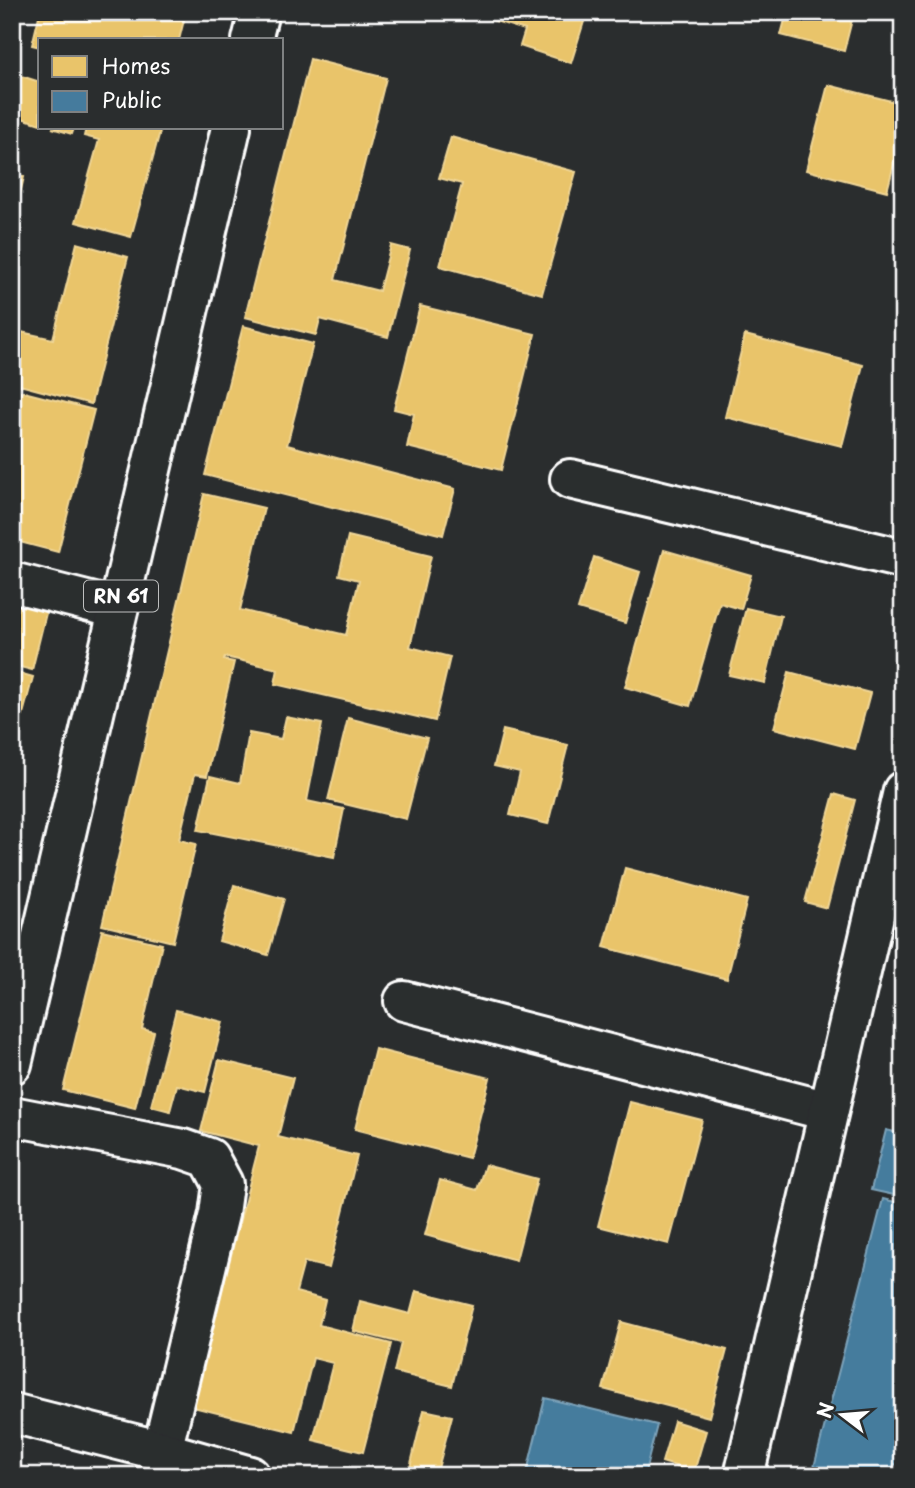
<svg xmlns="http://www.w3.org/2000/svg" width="915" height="1488" font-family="'Playpen Sans',sans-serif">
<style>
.homes{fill:#e9c46a;stroke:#f0d697;stroke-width:2}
.public{fill:#457b9d;stroke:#7da3ba;stroke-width:2}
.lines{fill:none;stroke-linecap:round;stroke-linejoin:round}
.street-casing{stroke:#fff;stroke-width:44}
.secondary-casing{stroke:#fff;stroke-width:44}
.primary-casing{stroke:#fff;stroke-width:44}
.street{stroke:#2a2d2e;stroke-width:38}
.secondary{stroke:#2a2d2e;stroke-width:38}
.primary{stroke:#2a2d2e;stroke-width:38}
.labels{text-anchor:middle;stroke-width:7;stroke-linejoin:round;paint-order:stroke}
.shield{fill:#2a2d2e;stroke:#bfc0c0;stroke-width:2}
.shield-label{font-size:19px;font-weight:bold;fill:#fff}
</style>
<rect width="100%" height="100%" fill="#2a2d2e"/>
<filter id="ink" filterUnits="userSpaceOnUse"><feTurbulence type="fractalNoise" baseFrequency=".0143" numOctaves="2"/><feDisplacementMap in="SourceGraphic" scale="14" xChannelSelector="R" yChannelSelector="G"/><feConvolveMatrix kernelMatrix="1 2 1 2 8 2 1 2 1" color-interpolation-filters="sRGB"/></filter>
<g filter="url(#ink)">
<!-- homes -->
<g class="homes">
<path d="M 40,12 L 186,12 L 179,40 L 40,40 L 40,47 L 32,45 Z"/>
<path d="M 466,12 L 587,12 L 571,63 L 520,46 L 525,30 Z"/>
<path d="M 787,12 L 854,12 L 844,51 L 781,35 Z"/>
<path d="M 310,59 L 386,78 L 335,280 L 379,291 L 391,245 L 410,250 L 388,337 L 320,319 L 316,335 L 245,317 Z"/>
<path d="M 12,73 L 40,82 L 40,124 L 12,115 Z"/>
<path d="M 828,85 L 903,104 L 903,130 L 887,191 L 806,170 Z"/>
<path d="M 52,128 L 74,128 L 72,134 Z"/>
<path d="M 86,128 L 161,128 L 131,237 L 76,222 L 99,140 L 84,136 Z"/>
<path d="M 451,137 L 576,172 L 542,294 L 440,266 L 462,184 L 439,178 Z"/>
<path d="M 12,174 L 24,177 L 18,202 L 12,201 Z"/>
<path d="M 12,205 L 20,207 L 12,237 Z"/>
<path d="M 77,243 L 128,257 L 91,404 L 12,383 L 12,330 L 53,339 Z"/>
<path d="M 420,306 L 535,334 L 501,470 L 407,447 L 414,414 L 394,409 Z"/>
<path d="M 243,326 L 313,344 L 287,445 L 455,489 L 443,535 L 205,475 Z"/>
<path d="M 745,335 L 863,365 L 842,446 L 725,417 Z"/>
<path d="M 12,389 L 94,410 L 58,552 L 12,540 Z"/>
<path d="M 204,494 L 264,508 L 240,610 L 346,635 L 359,580 L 339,575 L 348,536 L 431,556 L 410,647 L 450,657 L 435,721 L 275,684 L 278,669 L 225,657 L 224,660 L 234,662 L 207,776 L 195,774 L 179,840 L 196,844 L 173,942 L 102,925 Z"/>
<path d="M 664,550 L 751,575 L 741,609 L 720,603 L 690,706 L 625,687 Z"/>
<path d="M 594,557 L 640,572 L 625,623 L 578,609 Z"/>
<path d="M 12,597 L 48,605 L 32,670 L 12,665 Z"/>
<path d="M 746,608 L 781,616 L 765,683 L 729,675 Z"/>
<path d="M 12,671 L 33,677 L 12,755 Z"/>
<path d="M 789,672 L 870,693 L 855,749 L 774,728 Z"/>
<path d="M 286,717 L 322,724 L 307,801 L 344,809 L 334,857 L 198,830 L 210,776 L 240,783 L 249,733 L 281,739 Z"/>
<path d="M 348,718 L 427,738 L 406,819 L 328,800 Z"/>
<path d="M 503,730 L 568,745 L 548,824 L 510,815 L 520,772 L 494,766 Z"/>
<path d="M 834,794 L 855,800 L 827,908 L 805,902 Z"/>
<path d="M 625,868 L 747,900 L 727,979 L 604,947 Z"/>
<path d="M 234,885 L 284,899 L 268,955 L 219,941 Z"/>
<path d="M 102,930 L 162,944 L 142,1029 L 154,1032 L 135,1108 L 63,1090 Z"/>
<path d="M 176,1010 L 223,1022 L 205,1092 L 177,1085 L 170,1111 L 151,1106 Z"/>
<path d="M 375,1049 L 490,1078 L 469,1158 L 355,1129 Z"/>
<path d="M 219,1060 L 293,1078 L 278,1137 L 357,1156 L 329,1268 L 304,1262 L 296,1292 L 325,1300 L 319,1325 L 391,1344 L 363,1452 L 313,1440 L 333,1363 L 313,1358 L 294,1432 L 185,1405 L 212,1296 L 220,1298 L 259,1146 L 201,1131 Z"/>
<path d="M 630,1102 L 702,1120 L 669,1244 L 598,1226 Z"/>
<path d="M 485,1165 L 537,1179 L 516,1260 L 425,1235 L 440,1180 L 477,1190 Z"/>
<path d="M 416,1291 L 472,1305 L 452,1386 L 394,1372 L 401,1343 L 353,1331 L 360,1301 L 410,1314 Z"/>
<path d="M 621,1322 L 727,1350 L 709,1417 L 603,1389 Z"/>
<path d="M 424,1410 L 452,1416 L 436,1476 L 408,1476 Z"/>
<path d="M 674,1421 L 706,1431 L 694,1472 L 662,1462 Z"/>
</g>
<!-- public -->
<g class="public">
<path d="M 886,1130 L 903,1134 L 903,1197 L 871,1190 Z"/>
<path d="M 883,1199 L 903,1204 L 903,1466 L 894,1464 L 890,1476 L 848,1476 L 814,1467 Z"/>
<path d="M 545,1398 L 657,1425 L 644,1476 L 526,1476 Z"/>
</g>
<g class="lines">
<defs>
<g id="street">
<path d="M 570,479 L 903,559"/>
<path d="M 12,582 L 118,609"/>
<path d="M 404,1001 L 828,1111"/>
<path d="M 12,1116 L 183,1149 L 209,1158 L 223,1184 L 219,1214 L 162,1451"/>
<path d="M 744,1476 L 903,791"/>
</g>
<path id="secondary" d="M 12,1413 L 162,1451 L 250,1476"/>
<g id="primary">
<path d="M 252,40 L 259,12"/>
<path d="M 12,1064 L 231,128"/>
</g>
</defs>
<!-- street casing -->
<use href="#street" class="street-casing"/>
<!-- secondary casing -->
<use href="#secondary" class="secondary-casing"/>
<!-- primary casing -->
<use href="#primary" class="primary-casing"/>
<!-- street -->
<use href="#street" class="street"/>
<!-- secondary -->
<use href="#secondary" class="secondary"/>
<!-- primary -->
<use href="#primary" class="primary"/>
</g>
</g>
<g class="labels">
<!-- shield labels -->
<rect class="shield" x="84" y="580.5" width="74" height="31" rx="5"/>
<g class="shield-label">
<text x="121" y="603">RN 61</text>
</g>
</g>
<!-- margin -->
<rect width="915" height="1488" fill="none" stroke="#2a2d2e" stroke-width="42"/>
<rect x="21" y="21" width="873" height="1446" fill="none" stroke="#fff" stroke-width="2.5" filter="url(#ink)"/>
<!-- legend -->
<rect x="38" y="38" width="245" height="91" fill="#2a2d2e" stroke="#7f8182" stroke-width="2"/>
<rect x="52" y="56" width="35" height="21" fill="#e9c46a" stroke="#7f8182" stroke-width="2"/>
<text x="102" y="74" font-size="21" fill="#ffffff">Homes</text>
<rect x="52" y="91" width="35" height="21" fill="#457b9d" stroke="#7f8182" stroke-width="2"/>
<text x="102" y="108" font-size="21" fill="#ffffff">Public</text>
<!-- north arrow -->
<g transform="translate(842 1415) rotate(286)" stroke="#2a2d2e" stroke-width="5" paint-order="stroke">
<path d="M0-5L12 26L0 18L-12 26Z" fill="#ffffff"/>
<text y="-10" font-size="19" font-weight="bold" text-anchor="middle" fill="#ffffff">N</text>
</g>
</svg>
